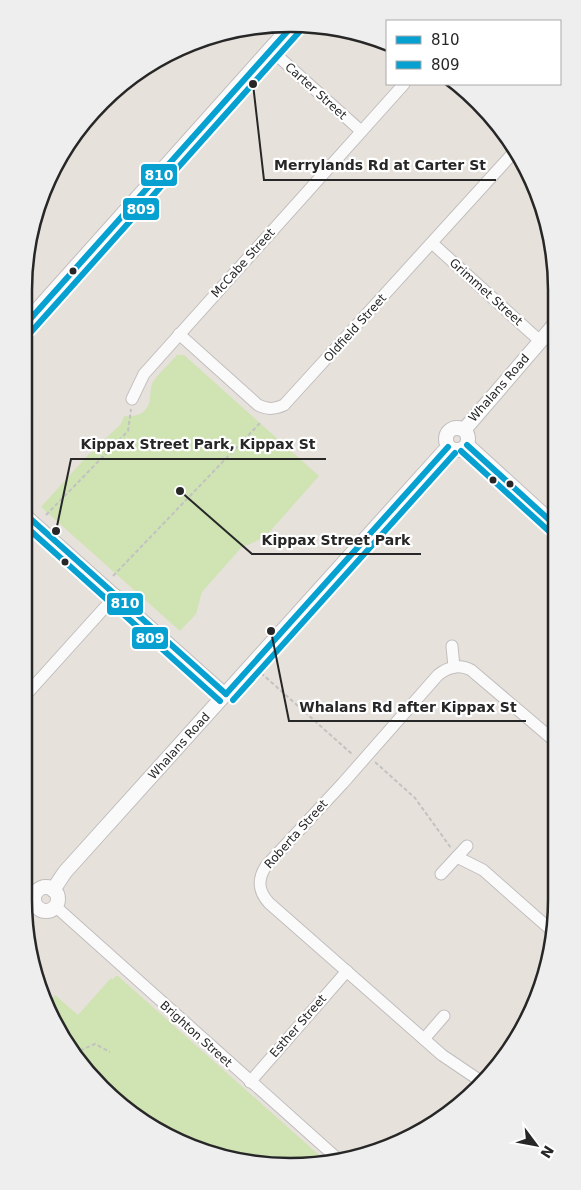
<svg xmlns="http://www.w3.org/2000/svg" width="581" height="1190" font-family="'DejaVu Sans',sans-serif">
  <rect width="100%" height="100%" fill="#e7e1dc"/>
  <g fill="#cfe3b3">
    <path d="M177,355H184L319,476L265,537L241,548L202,592L196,614L180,631L41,507L87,456L121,424L124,416C137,418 149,412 150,398C151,393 150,387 153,382C159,373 169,364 177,355Z"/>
    <path d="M116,976H118L328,1163L238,1161L143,1121L79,1062L48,1003L55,995L78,1015L111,978L112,980Z"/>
  </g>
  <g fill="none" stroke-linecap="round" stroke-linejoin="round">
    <defs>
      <g id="minor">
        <path d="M271,50L361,131"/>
        <path d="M432,243L540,341"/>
        <path d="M179,334L258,405C268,410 275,409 284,405L515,151"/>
        <path d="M132,399L144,374L404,84"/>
        <path d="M24,513L226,694"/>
        <path d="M452,646L454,667"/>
        <path d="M24,697L116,595"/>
        <path d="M457,857L483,870L551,930"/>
        <path d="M441,874L467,846"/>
        <path d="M55,906L339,1160"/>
        <path d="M424,1039L444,1016"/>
        <path d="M250,1082L347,971"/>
        <path d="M482,1082L442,1055L269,903C258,891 257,880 266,866L343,783L438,675C448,667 460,664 471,670L557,743"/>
      </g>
      <g id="tertiary">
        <circle cx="457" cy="439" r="11"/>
        <path d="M464,430L555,324"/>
        <path d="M467,445L556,526"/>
        <circle cx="46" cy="899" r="12"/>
        <path d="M53,890L65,872L448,447"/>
      </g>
      <path id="secondary" d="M24,326L294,24"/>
    </defs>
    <use href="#minor" stroke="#c0bebe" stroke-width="13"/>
    <use href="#tertiary" stroke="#c0bebe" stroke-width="16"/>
    <use href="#secondary" stroke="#c0bebe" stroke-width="18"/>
    <g stroke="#c2c2c1" stroke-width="2" stroke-dasharray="4 2.5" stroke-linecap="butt">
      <path d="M46,515L128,431L131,409"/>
      <path d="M113,576L261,422"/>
      <path d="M261,673L353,755"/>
      <path d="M375,762L415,798L451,848"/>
      <path d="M74,1053L95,1044L110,1052"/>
    </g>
    <use href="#minor" stroke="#fbfafa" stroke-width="11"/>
    <use href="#tertiary" stroke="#fbfafa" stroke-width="14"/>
    <use href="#secondary" stroke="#fbfafa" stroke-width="16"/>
    <defs>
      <g id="bus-1">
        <path d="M24,326L294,24"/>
        <path d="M467,445L556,526"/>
        <path d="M24,513L226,694"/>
        <path d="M226,694L448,447"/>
      </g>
      <g id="bus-2">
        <path d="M31,332L301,30"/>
        <path d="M461,451L550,532"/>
        <path d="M24,525L220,701"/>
        <path d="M233,700L455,453"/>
      </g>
    </defs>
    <use href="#bus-1" stroke="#fff" stroke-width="10"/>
    <use href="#bus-2" stroke="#fff" stroke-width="10"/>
    <use href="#bus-1" stroke="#06a0d1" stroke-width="6"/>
    <use href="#bus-2" stroke="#06a0d1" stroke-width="6"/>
  </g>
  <g fill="#272727" stroke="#fff" stroke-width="2">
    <circle cx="73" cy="271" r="4.5"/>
    <circle cx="493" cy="480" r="4.5"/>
    <circle cx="510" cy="484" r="4.5"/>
    <circle cx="65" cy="562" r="4.5"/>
  </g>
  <g text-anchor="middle" stroke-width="4.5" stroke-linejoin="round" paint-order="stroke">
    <g font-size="12" fill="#272727" stroke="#fff">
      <text transform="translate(316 91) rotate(42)" y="4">Carter Street</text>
      <text transform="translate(243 263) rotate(-48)" y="4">McCabe Street</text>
      <text transform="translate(486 292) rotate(42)" y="4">Grimmet Street</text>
      <text transform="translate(355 328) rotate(-48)" y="4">Oldfield Street</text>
      <text transform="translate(499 388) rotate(-49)" y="4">Whalans Road</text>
      <text transform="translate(179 746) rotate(-48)" y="4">Whalans Road</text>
      <text transform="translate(296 834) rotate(-48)" y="4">Roberta Street</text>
      <text transform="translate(298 1026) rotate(-49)" y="4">Esther Street</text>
      <text transform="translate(196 1034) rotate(42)" y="4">Brighton Street</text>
    </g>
  </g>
  <path d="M0 0H581V1190H0ZM290 32H290A258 258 0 0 1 548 290V900A258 258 0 0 1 290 1158H290A258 258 0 0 1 32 900V290A258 258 0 0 1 290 32Z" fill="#eee" fill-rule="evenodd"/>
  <path fill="none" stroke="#272727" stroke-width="2.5" d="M290 32H290A258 258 0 0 1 548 290V900A258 258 0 0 1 290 1158H290A258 258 0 0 1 32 900V290A258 258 0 0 1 290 32Z"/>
  <path fill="none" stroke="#272727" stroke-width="2" d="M253 84L264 180H496M56 531L71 459H326M180 491L252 554H421M271 631L289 721H526"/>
  <g fill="#272727" stroke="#fff" stroke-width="2">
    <circle cx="253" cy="84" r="5"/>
    <circle cx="56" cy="531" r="5"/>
    <circle cx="180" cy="491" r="5"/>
    <circle cx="271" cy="631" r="5"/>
  </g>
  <g font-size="14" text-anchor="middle" font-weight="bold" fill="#272727" stroke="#fff" stroke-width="4.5" stroke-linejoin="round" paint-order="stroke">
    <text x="380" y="170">Merrylands Rd at Carter St</text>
    <text x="198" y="449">Kippax Street Park, Kippax St</text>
    <text x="336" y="545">Kippax Street Park</text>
    <text x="408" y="712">Whalans Rd after Kippax St</text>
  </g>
  <g stroke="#fff" stroke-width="2">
    <rect x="140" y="163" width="38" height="24" rx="5" fill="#06a0d1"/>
    <rect x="122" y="197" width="38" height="24" rx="5" fill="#06a0d1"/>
    <rect x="106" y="592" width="38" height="24" rx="5" fill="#06a0d1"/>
    <rect x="131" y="626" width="38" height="24" rx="5" fill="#06a0d1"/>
  </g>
  <g font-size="14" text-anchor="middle" font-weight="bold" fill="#fff">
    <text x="159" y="180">810</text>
    <text x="141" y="214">809</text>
    <text x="125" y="608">810</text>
    <text x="150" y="643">809</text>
  </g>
  <rect x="386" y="20" width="175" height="65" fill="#ffffff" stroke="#a9a9a9"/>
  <rect x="396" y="36" width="25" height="8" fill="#06a0d1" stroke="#a9a9a9"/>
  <text x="431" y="45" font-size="15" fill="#272727">810</text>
  <rect x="396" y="61" width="25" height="8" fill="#06a0d1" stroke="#a9a9a9"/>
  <text x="431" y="70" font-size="15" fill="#272727">809</text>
  <g transform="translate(536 1145) rotate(122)" stroke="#ffffff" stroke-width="4" paint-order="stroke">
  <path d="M0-4L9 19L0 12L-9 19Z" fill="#272727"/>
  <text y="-8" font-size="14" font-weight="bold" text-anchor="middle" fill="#272727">N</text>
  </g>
</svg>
